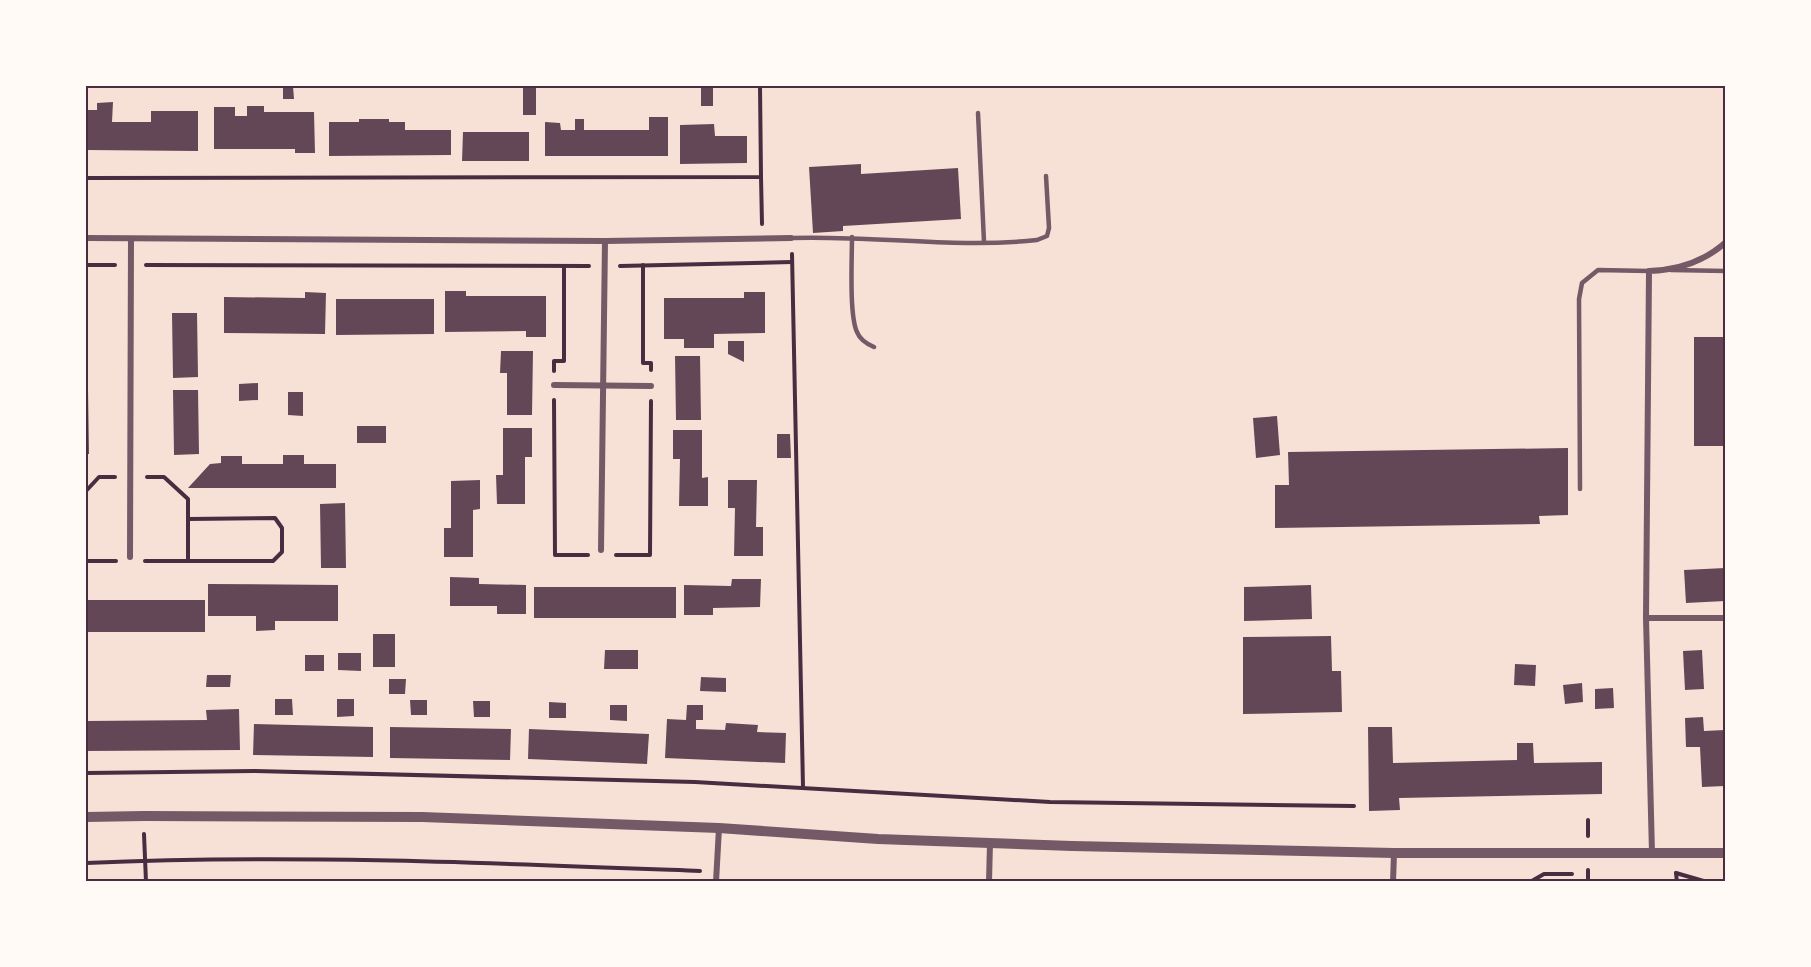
<svg xmlns="http://www.w3.org/2000/svg" width="1811" height="967" font-family="'Exo 2',sans-serif">
  <rect width="100%" height="100%" fill="#f7e1d7"/>
  <g fill="#644757">
    <path d="M283,86H293L294,99H283Z"/>
    <rect x="523" y="86" width="13" height="29"/>
    <rect x="701" y="86" width="12" height="20"/>
    <path d="M113,102L112,122H151V111H198V151L86,150V110H97V103Z"/>
    <path d="M247,106H264V112H314L315,153H295V149H214V107H235V116H247Z"/>
    <path d="M649,117H668V156H545V122L560,123L561,130H575V119H584V130H649Z"/>
    <path d="M359,119H389V122H405V130H451V155L329,156V122H359Z"/>
    <path d="M714,124L715,136H747V163L680,164V125Z"/>
    <path d="M463,132H529V161H462Z"/>
    <path d="M861,164V174L958,168L961,219L843,226V231L813,233L809,167Z"/>
    <path d="M445,291H466V296H546V337H526V331L445,332Z"/>
    <path d="M305,292L326,293L325,334L224,333V297L305,298Z"/>
    <path d="M744,292H765V333L714,334V348H684V339H664V298H744Z"/>
    <path d="M336,299H434V334L336,335Z"/>
    <path d="M172,313H197L198,377L173,378Z"/>
    <rect x="1694" y="337" width="31" height="109"/>
    <path d="M728,341H744V362L728,354Z"/>
    <path d="M501,351H533L532,415H507V373H500Z"/>
    <path d="M675,356H700L701,420H676Z"/>
    <path d="M258,383V400L239,401V384Z"/>
    <path d="M86,390H88L89,454H86Z"/>
    <path d="M173,390H198L199,454L174,455Z"/>
    <path d="M288,392H303V416L288,415Z"/>
    <path d="M1277,416L1280,455L1256,458L1253,418Z"/>
    <rect x="357" y="426" width="29" height="17"/>
    <path d="M503,428H532V457H525V504H497L496,475H503Z"/>
    <path d="M673,430H702V478L708,477V506H679L680,459H673Z"/>
    <path d="M777,434H790L791,458H777Z"/>
    <path d="M1568,448V515L1539,516L1540,524L1275,528V485H1289L1288,452Z"/>
    <path d="M283,455H304V464H336V488H188L210,464L221,463V456H242V464H283Z"/>
    <path d="M480,480V509L473,510V557H444V528H451V481Z"/>
    <path d="M728,480H757L756,527H763V556H734L735,508H728Z"/>
    <path d="M345,503L346,568H321L320,504Z"/>
    <path d="M1725,568V601L1686,603L1684,570Z"/>
    <path d="M450,577L479,578V584L526,585V614H497V606H450Z"/>
    <path d="M732,579H761L760,607L713,608V615H684V585L731,586Z"/>
    <path d="M208,584L338,585V621H275V630L256,631V616H208Z"/>
    <path d="M1311,585L1312,619L1244,621V587Z"/>
    <rect x="534" y="587" width="142" height="31"/>
    <rect x="86" y="600" width="119" height="32"/>
    <rect x="373" y="634" width="22" height="33"/>
    <path d="M1331,636L1332,671H1341L1342,712L1243,714V637Z"/>
    <path d="M605,650H638V669H604Z"/>
    <path d="M1702,650L1704,689L1685,690L1683,651Z"/>
    <path d="M338,653H361V671L338,670Z"/>
    <rect x="305" y="655" width="19" height="16"/>
    <path d="M1515,664L1536,665L1535,686L1514,685Z"/>
    <path d="M207,675H231L230,687H206Z"/>
    <path d="M701,677L726,678V692L700,691Z"/>
    <path d="M389,679H406L405,694H389Z"/>
    <path d="M1582,683L1583,702L1565,704L1563,685Z"/>
    <path d="M1613,688L1614,708L1595,709V689Z"/>
    <path d="M275,699H292L293,715H275Z"/>
    <path d="M337,699H354V716L337,717Z"/>
    <path d="M410,700H427V715H411Z"/>
    <path d="M473,701H490V717H474Z"/>
    <path d="M549,702L566,703V718H549Z"/>
    <path d="M610,705H627V721L610,720Z"/>
    <path d="M687,705H703V720H696V729L725,730L726,723L758,725L757,732L786,733L785,763L665,758L667,719L686,720Z"/>
    <path d="M239,709L240,750L86,751V721L207,720L206,710Z"/>
    <path d="M1703,717L1704,731L1725,730V786L1702,787L1700,747H1686L1685,718Z"/>
    <path d="M254,724L373,727V757L253,755Z"/>
    <path d="M390,727L511,729L510,760L390,758Z"/>
    <path d="M1368,727H1392L1393,763L1517,760V743H1533L1534,763L1602,762V794L1399,798L1400,810L1369,811Z"/>
    <path d="M529,729L649,734L647,764L528,759Z"/>
  </g>
  <g fill="none" stroke-linecap="round" stroke-linejoin="round">
    <g stroke="#4a2c40" stroke-width="4">
      <path d="M761,177L762,224"/>
      <path d="M86,178L761,177L760,86"/>
      <path d="M792,254L803,787"/>
      <path d="M86,265H115"/>
      <path d="M146,265L589,266"/>
      <path d="M643,265V363H651V370"/>
      <path d="M620,266L792,262"/>
      <path d="M554,371V361H564V266"/>
      <path d="M554,400L555,555H588"/>
      <path d="M147,477H164L188,499V561"/>
      <path d="M86,491L99,477H115"/>
      <path d="M616,555H650L651,401"/>
      <path d="M86,561H116"/>
      <path d="M145,561H273L282,552V528L275,518L188,519"/>
      <path d="M86,773L255,771L695,782L1050,802L1354,806"/>
      <path d="M1588,820V836"/>
      <path d="M144,834L146,882"/>
      <path d="M86,863C290,854 496,863 700,871"/>
      <path d="M1588,870V882"/>
      <path d="M1676,873L1707,882"/>
      <path d="M1676,873L1677,882"/>
      <path d="M1530,882L1544,874H1572"/>
    </g>
    <g stroke="#755966" stroke-width="4.5">
      <path d="M978,113L984,242"/>
      <path d="M852,237C852,258 849,315 857,332C860,340 867,344 874,347"/>
      <path d="M791,238C873,235 956,249 1037,240L1047,236L1049,228L1046,176"/>
      <path d="M1671,270L1726,271"/>
      <path d="M1580,489L1579,299L1582,283L1598,270L1649,271"/>
    </g>
    <g stroke="#755966" stroke-width="6">
      <path d="M86,238L605,241L791,238"/>
      <path d="M554,385L651,386"/>
      <path d="M601,550L605,241"/>
      <path d="M130,557L131,239"/>
      <path d="M1646,618H1726"/>
      <path d="M1652,853L1646,618L1649,271C1677,270 1705,261 1726,242"/>
      <path d="M716,882L719,828"/>
      <path d="M989,882L990,843"/>
      <path d="M1393,882L1394,853"/>
    </g>
    <path stroke="#755966" stroke-width="10" d="M86,817L144,816L422,817L719,828L878,839L1072,846L1394,853H1726"/>
  </g>
  <rect width="1811" height="967" fill="none" stroke="#fffaf5" stroke-width="174"/>
  <rect x="87" y="87" width="1637" height="793" fill="none" stroke="#4a2c40" stroke-width="2"/>
</svg>
